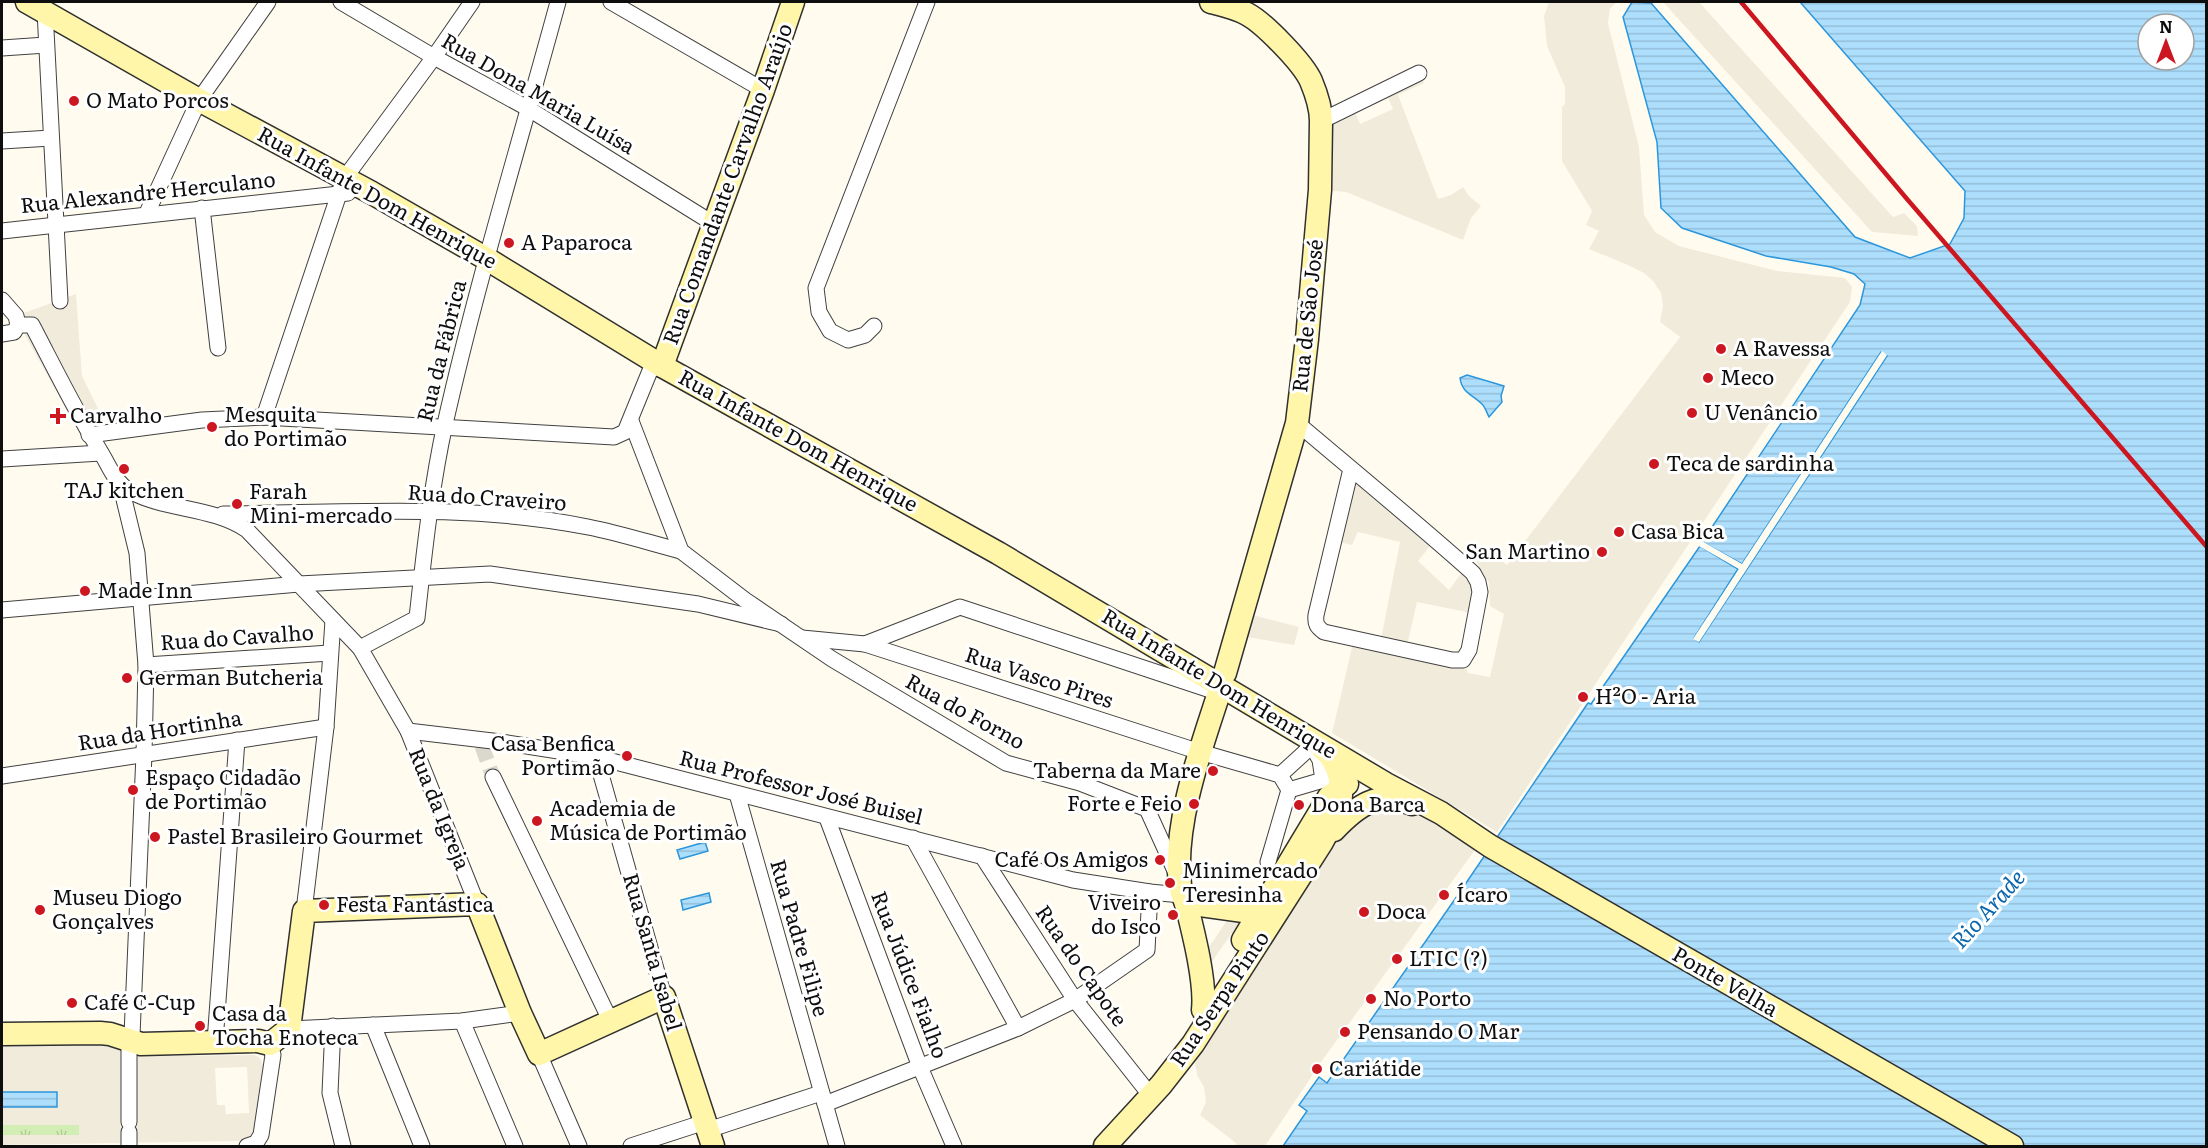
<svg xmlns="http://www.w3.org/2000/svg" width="2208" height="1148" font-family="Literata,serif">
  <defs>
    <pattern id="grass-tufts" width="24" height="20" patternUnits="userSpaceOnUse" patternTransform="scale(1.5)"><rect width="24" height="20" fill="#d2eeb4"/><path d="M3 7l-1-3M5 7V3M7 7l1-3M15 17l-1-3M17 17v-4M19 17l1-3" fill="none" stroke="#b3cb9a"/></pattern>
    <pattern id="water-rules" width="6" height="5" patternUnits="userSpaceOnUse" patternTransform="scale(1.5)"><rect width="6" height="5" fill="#addffd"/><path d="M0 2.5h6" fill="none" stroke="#94bed8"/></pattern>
  </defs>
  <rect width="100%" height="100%" fill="#fffcef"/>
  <path fill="url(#grass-tufts)" d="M79,1124V1135H2V1125Z"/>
  <g fill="#f1ebdc" fill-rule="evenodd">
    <path d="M1549,2H1616L1610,9L1608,23L1639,147L1644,215L1655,232L1679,246L1777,271L1845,278L1852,287L1850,302L1497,832L1332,733L1354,639L1380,644L1400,542L1358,532L1352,545L1334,541L1351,469L1435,540L1418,561L1449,590L1466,567L1473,573L1476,614L1417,602L1406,650L1463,660L1468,673L1490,677L1504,614L1490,606L1489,583L1477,563V554L1483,546L1507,565L1680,337L1660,322L1663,306L1661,293L1653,281L1644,273L1628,265L1589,249L1599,231L1586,225L1592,211L1562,161V107L1565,104V87L1547,46L1544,16Z"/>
    <path d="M1663,2H1699L1893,217L1904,213L1917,226L1918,236L1872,232Z"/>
    <path d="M1419,73L1424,83L1398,95L1438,199L1451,195L1463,187L1469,196L1481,206L1471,218L1463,240L1346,192L1320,190L1321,121L1353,107L1360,124L1393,109L1385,91Z"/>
    <path d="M76,294L82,376L106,425L78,430L25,335L24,313Z"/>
    <path d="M1252,615L1299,627L1294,645L1241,636Z"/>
    <path d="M1382,806L1422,813L1480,843L1324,1058L1265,1146H1235L1237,1144L1200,1115L1206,1102L1204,1087L1197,1075L1195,1063L1198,1053L1346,825Z"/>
    <path d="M1230,916L1243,917L1211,963L1207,950Z"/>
    <path d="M101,1040L161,1050L172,1056L255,1055L260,1058L264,1068L255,1132L247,1140L241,1141L2,1145V1135H79V1125H2V1107H57V1092H2V1041ZM247,1067L249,1113L226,1114L225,1105H217L215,1068Z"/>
  </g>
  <g fill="url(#water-rules)" stroke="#2c96dc" stroke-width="1.5" fill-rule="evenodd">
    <path d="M1632,2L1651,3L1855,237L1910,258L1950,244L1964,218L1965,191L1800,2H2206V1146H1283L1307,1111L1299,1105L1319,1077L1327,1083L1462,889L1588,703L1591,704L1700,546L1738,569L1694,638L1699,642L1887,356L1881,352L1742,564L1702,542L1860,305L1865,284L1854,274L1831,267L1766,256L1682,228L1661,208L1657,142L1623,17ZM2148,24H2184V60H2148Z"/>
    <path d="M1467,375L1504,386L1501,396L1502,402L1489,417C1487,413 1485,407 1482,404C1472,394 1462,393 1460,378Z"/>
    <path d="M705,842L708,851L680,859L677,850Z"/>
    <path d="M709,893L711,902L683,910L681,900Z"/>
    <rect x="2" y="1092" width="55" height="15"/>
  </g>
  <path fill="#fffcef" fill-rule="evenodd" d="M1882,351L1887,355L1699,642L1693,639L1739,569L1697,545L1700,540L1742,564ZM1883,356L1698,638L1741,570L1740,567L1724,557L1741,566H1744Z"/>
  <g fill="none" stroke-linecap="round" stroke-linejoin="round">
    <path stroke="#dbd8cd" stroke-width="15" stroke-dasharray="15 8" stroke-linecap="butt" d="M482,746L493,777"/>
    <defs>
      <g id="street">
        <path d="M341,2L434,57L529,109L714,224"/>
        <path d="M611,2L763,90"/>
        <path d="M45,11L60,301"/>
        <path d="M2,48L46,45"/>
        <path d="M1321,121L1419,73"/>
        <path d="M2,141L51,138"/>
        <path d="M202,208L218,348"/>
        <path d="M147,213L199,100L268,2"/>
        <path d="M2,231L348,193"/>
        <path d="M2,300L16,316L18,325"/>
        <path d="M18,325H32C54,367 75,410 100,451C109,465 114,482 130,491C166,511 211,506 247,530L360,648L408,731L477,904"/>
        <path d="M874,326L865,335L848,340L830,331L819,312L816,288L927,2"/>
        <path d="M2,334L14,332L18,325"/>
        <path d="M264,417L344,179L434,57L472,2"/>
        <path d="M631,421L681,551L745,600L832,659L1006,763L1080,783L1147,809L1176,873"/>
        <path d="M1297,423C1356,473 1416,522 1473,573L1478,582L1480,592L1469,650L1463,660H1452L1324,632C1317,627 1315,624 1316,615L1351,469"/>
        <path d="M89,435L202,420L264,417L614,437L625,432L654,361"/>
        <path d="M2,459L101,453"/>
        <path d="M120,483L137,553L146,665L144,754L132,1035"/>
        <path d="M223,514C344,513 469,503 588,527C619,533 650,543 681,551"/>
        <path d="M2,610L299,584L490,574L698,604L781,624"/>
        <path d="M802,638L865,644L960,607L1219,693"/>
        <path d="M865,644L1200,752L1280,775L1289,790L1268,862"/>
        <path d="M360,648L417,618C424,554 431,488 445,424C477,282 520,142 558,2"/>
        <path d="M146,665L330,653"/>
        <path d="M408,731L501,742L596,757L1073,880L1150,892L1181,895"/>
        <path d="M596,757L664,997"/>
        <path d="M1280,775L1315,743"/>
        <path d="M2,776L326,727"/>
        <path d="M493,777L611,1022"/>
        <path d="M1289,790L1323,780L1320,760L1312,746"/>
        <path d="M737,794L837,1146"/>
        <path d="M827,818L920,1067L954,1146"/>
        <path d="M913,838L1018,1028"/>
        <path d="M982,856L1075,1000L1151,1096"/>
        <path d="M304,911L326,727L333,620"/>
        <path d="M462,1021L515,1146"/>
        <path d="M373,1025L422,1146"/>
        <path d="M333,1026L330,1093L343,1146"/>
        <path d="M289,1029L462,1021L520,1013"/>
        <path d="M215,1042L237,740"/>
        <path d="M129,1048V1122"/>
        <path d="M539,1054L579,1146"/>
        <path d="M825,1104L1018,1028L1075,1000L1147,950L1150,892"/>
        <path d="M708,1130L821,1093"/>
        <path d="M129,1132V1146"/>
        <path d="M247,1146L256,1143L261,1135L273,1055L270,1044"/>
        <path d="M631,1146L705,1122"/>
      </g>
      <g id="secondary">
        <path d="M27,2L199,100L372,193L487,259L662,366L998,553L1386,784L1441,813L1490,846L2012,1146"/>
        <path d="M1211,2C1223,5 1236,8 1247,14C1264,23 1303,63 1311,81C1316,93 1321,108 1321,121L1320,190L1307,339L1297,423L1225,673"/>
        <path d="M662,366L763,90L793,2"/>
        <path d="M1334,830C1357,806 1377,790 1412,804"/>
        <path d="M1186,903L1258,913L1263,925"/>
        <path d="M1243,940L1329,797L1347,784"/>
        <path d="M1203,1010C1206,983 1194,935 1187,907C1185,899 1181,893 1180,885C1173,825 1200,751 1219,693"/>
        <path d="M2,1034L100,1033L110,1034L141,1044L258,1041L270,1044L289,1029L304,911L477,904L520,1013L539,1054L664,997L713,1146"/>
        <path d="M1105,1146L1161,1085L1193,1044L1322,842C1336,816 1348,799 1337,769C1334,761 1330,754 1323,749"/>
      </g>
    </defs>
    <use href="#street" stroke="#414141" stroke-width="17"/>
    <use href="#secondary" stroke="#303030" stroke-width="25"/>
    <use href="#street" stroke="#fff" stroke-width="15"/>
    <use href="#secondary" stroke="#fff6aa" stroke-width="22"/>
    <path stroke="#cd1720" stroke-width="4.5" d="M1741,2L1907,199L2206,546"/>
  </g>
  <g fill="#cd1720" stroke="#fff" stroke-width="2">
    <circle cx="74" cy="101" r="6"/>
    <circle cx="509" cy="243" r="6"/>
    <circle cx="1721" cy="349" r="6"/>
    <circle cx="1708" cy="378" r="6"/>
    <circle cx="1692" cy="413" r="6"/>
    <path d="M55 407h6v6h6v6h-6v6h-6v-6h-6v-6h6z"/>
    <circle cx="212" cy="427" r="6"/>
    <circle cx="1654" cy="464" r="6"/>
    <circle cx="124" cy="469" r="6"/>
    <circle cx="237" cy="504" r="6"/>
    <circle cx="1619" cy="532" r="6"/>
    <circle cx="1602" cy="552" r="6"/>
    <circle cx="85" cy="591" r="6"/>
    <circle cx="127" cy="678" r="6"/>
    <circle cx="1583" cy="697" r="6"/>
    <circle cx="627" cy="756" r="6"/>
    <circle cx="1213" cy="771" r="6"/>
    <circle cx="133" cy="790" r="6"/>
    <circle cx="1194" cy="804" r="6"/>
    <circle cx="1299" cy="805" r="6"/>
    <circle cx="537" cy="821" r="6"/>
    <circle cx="155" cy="837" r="6"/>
    <circle cx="1160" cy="860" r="6"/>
    <circle cx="1170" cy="883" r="6"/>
    <circle cx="1444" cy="895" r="6"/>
    <circle cx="324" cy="905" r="6"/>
    <circle cx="40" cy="910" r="6"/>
    <circle cx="1364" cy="912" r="6"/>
    <circle cx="1173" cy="915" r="6"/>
    <circle cx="1397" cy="959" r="6"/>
    <circle cx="1371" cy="999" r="6"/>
    <circle cx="72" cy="1003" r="6"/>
    <circle cx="200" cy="1026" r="6"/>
    <circle cx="1345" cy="1032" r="6"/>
    <circle cx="1317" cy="1069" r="6"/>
  </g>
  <g text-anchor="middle" stroke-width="6" stroke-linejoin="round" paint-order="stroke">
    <g font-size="21" fill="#0e0e0e" stroke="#fff">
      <text transform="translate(538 94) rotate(30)" y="7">Rua Dona Maria Luísa</text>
      <text transform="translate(728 184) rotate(-70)" y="7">Rua Comandante Carvalho Araújo</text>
      <text transform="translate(148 193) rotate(-6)" y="7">Rua Alexandre Herculano</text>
      <text transform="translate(377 198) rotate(29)" y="7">Rua Infante Dom Henrique</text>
      <text transform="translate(1308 316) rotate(-84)" y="7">Rua de São José</text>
      <text transform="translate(442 351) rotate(-76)" y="7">Rua da Fábrica</text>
      <text transform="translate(798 441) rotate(29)" y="7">Rua Infante Dom Henrique</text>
      <text transform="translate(487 498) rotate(4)" y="7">Rua do Craveiro</text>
      <text transform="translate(237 638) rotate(-4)" y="7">Rua do Cavalho</text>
      <text transform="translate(1039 678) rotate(18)" y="7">Rua Vasco Pires</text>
      <text transform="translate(1219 684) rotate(31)" y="7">Rua Infante Dom Henrique</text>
      <text transform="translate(965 712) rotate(29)" y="7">Rua do Forno</text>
      <text transform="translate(160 731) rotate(-9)" y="7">Rua da Hortinha</text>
      <text transform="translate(801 788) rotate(14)" y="7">Rua Professor José Buisel</text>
      <text transform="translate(439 809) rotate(68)" y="7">Rua da Igreja</text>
      <text transform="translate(799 938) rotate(74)" y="7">Rua Padre Filipe</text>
      <text transform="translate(652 952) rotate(74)" y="7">Rua Santa Isabel</text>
      <text transform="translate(1081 966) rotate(55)" y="7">Rua do Capote</text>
      <text transform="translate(909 975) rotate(69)" y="7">Rua Júdice Fialho</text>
      <text transform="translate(1725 982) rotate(30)" y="7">Ponte Velha</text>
      <text transform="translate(1220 999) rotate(-56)" y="7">Rua Serpa Pinto</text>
    </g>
    <g font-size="21" fill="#0e0e0e" stroke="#fff" text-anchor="start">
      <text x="86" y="108">O Mato Porcos</text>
      <text x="521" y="250">A Paparoca</text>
      <text x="1733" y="356">A Ravessa</text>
      <text x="1720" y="385">Meco</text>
      <text x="1704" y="420">U Venâncio</text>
      <text x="224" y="422">Mesquita<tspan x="224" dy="24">do Portimão</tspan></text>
      <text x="70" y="423">Carvalho</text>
      <text x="1666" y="471">Teca de sardinha</text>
      <text x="124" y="498" text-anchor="middle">TAJ kitchen</text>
      <text x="249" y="499">Farah<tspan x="249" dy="24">Mini-mercado</tspan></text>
      <text x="1631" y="539">Casa Bica</text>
      <text x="1590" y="559" text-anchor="end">San Martino</text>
      <text x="97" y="598">Made Inn</text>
      <text x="139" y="685">German Butcheria</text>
      <text x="1595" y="704">H²O - Aria</text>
      <text x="615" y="751" text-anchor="end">Casa Benfica<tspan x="615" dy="24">Portimão</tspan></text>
      <text x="1201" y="778" text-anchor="end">Taberna da Mare</text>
      <text x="145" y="785">Espaço Cidadão<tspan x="145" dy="24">de Portimão</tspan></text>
      <text x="1182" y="811" text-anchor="end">Forte e Feio</text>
      <text x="1311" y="812">Dona Barca</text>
      <text x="549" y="816">Academia de<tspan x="549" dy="24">Música de Portimão</tspan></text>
      <text x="167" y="844">Pastel Brasileiro Gourmet</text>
      <text x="1148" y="867" text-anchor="end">Café Os Amigos</text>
      <text x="1182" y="878">Minimercado<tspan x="1182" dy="24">Teresinha</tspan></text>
      <text x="1456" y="902">Ícaro</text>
      <text x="52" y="905">Museu Diogo<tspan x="52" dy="24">Gonçalves</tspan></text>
      <text x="1161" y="910" text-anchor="end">Viveiro<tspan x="1161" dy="24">do Isco</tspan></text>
      <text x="336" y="912">Festa Fantástica</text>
      <text x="1376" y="919">Doca</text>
      <text x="1409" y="966">LTIC (?)</text>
      <text x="1383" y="1006">No Porto</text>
      <text x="84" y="1010">Café C-Cup</text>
      <text x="212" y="1021">Casa da<tspan x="212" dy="24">Tocha Enoteca</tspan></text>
      <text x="1357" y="1039">Pensando O Mar</text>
      <text x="1329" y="1076">Cariátide</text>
    </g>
    <g font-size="22" font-style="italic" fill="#0966ae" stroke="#fff">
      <text transform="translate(1988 909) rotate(-48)" y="8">Rio Arade</text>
    </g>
  </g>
  <rect width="2208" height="1148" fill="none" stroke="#0e0e0e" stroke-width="6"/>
  <g transform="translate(2166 42)"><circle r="28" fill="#ffffff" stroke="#9f9f9f" stroke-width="1.5"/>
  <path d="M0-4.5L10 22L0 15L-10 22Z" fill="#cd1720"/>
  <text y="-9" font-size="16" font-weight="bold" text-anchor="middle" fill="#0e0e0e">N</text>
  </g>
</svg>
